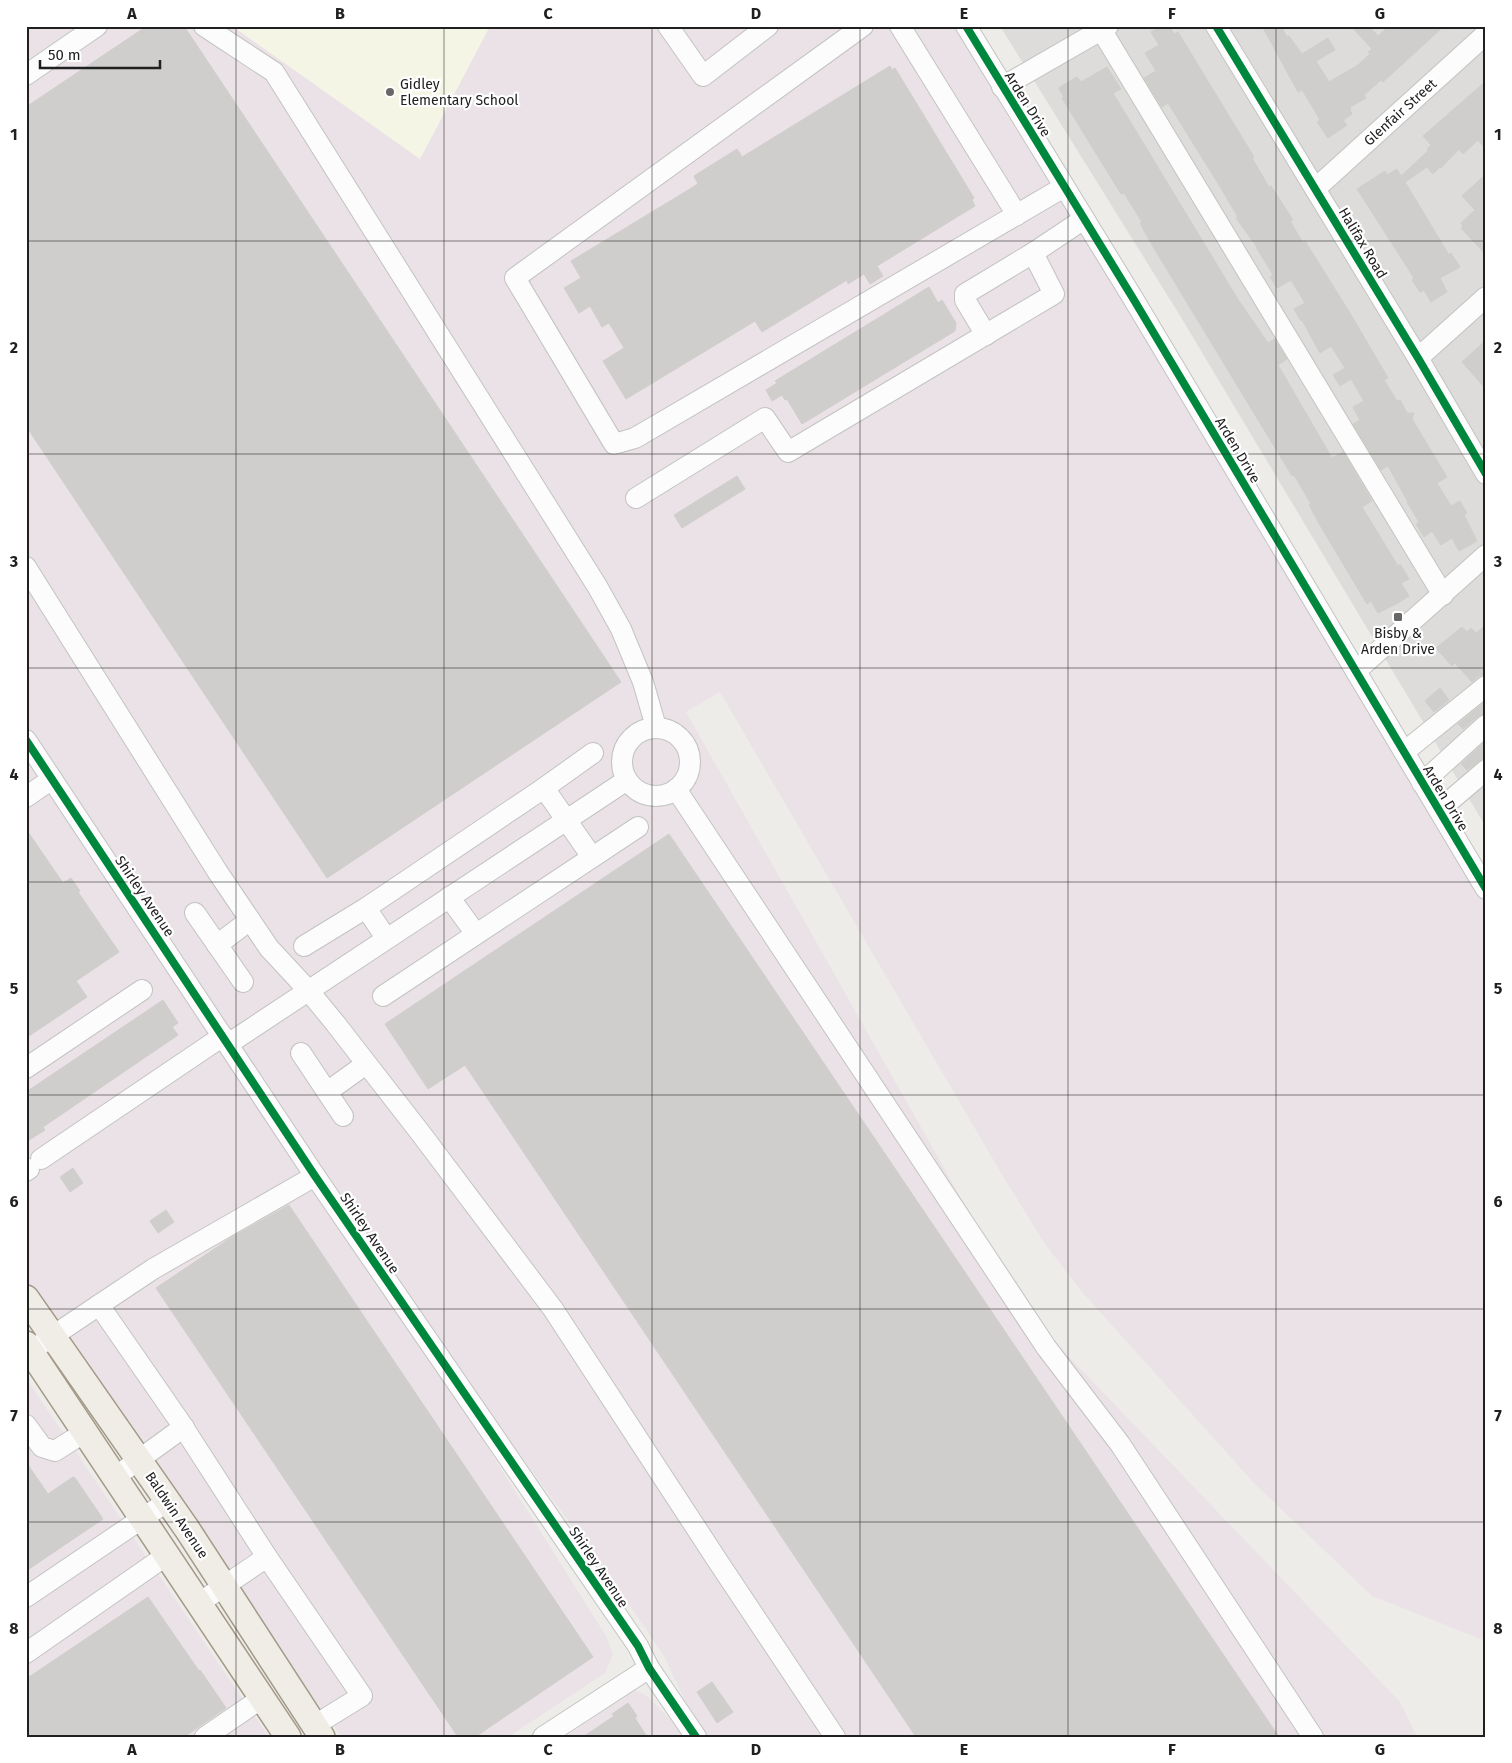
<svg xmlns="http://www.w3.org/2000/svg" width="1512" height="1763" font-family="'Fira Sans',sans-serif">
  <rect width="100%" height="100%" fill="#edece9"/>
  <path fill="#dddcda" d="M1000,26H1486V827L1179,314Z"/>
  <g fill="#eae2e7">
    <path d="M26,26H232L420,158L490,26H966L1486,889V1641L1372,1596L1254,1483L1082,1292L1045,1244L1001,1173L720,692L686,712L1025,1311L1400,1702L1417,1737H702L664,1656L622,1594L322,1184L606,1636L613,1654L605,1673L508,1737H342L26,1308Z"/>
    <path d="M26,1378L233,1685L269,1737H26Z"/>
    <path d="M635,1690L647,1696L687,1737H565Z"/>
  </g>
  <path fill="#f5f5e6" d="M232,26H490L420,159Z"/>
  <g fill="#d0cecc" stroke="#d0cecb">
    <path d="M147,26H184L621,682L327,878L26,426V107Z"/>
    <path d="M1161,26H1169L1174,34L1178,32L1254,157L1252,158L1269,187L1271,186L1293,220L1290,221L1303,243L1305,241L1350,313L1388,378L1384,380L1397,401L1400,400L1407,413H1414L1412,419L1447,477L1437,483L1451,506L1460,501L1467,513L1464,515L1477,541L1459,551L1452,538L1441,545L1432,531L1424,537L1416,524L1419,522L1407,502H1408L1388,466L1381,470L1353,424L1360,420L1353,407L1364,401L1351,379L1340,386L1333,375L1345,368L1331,346L1320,353L1302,320L1301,321L1294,309L1305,303L1291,280L1277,288L1270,277L1273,275L1256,247H1257L1236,218L1238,217L1219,185L1168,103L1162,107L1144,78L1156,71L1145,53L1159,45L1151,32Z"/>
    <path d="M1262,26H1281L1287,37L1289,36L1302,54L1328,38L1335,50L1316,61L1329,82L1358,65L1370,54L1368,52L1372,49L1351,26H1369L1378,36L1389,26H1444L1383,82L1381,80L1364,95L1366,98L1350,107L1351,109L1350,110L1352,114L1343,120L1347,125L1328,138L1317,122L1320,120L1315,111L1302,90L1298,92Z"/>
    <path d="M890,66L892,70L895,68L974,198L972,200L975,206L877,266L883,276L870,284L864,274L848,284L847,280L762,332L755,321L626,399L603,361L624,348L609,323L602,327L590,306L579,313L564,288L581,278L571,261L698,184L694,176L737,149L742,157Z"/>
    <path d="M1107,67L1121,89L1113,93L1239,301L1268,343L1274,339L1287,359L1278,365L1332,458L1343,452L1372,501L1362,507L1398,566L1400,564L1409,579L1401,583L1409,596L1396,604L1378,613L1371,601L1367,604L1321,527L1309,505L1311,504L1294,475L1292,476L1152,245L1140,223L1142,222L1124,193L1121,194L1062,98L1064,97L1059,89L1060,87L1077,77L1081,82Z"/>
    <path d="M1486,81V149L1478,140L1463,154L1459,149L1441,168L1440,167L1433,174L1427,167L1405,182L1449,255L1451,253L1460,267L1440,278L1447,292L1431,302L1424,290L1420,292L1412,280L1414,278L1357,189L1385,171L1387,175L1397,169L1401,176L1428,151L1427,149L1431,145L1423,136Z"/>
    <path d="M1486,174V255L1461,228L1463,226L1461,223L1475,210L1462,196Z"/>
    <path d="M929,287L938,303L942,300L956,323L955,331L802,424L787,399L785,400L782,395L772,401L766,390L777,383L775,381Z"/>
    <path d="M1486,340V389L1462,362Z"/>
    <path d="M737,476L745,489L682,528L674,515Z"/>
    <path d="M1486,625V674L1479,676L1472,682L1455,663L1452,666L1436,648L1462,627L1467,632L1471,628L1476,633Z"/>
    <path d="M1440,688L1449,700L1434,712L1425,701Z"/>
    <path d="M1486,701V713L1478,716L1463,729L1458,724Z"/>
    <path d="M1486,741V758L1479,761L1467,770L1461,764Z"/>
    <path d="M26,829L63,883L71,878L80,891L78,892L119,952L76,981L87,997L26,1038Z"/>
    <path d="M669,834L1279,1737H916L465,1065L428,1089L385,1024Z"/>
    <path d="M163,1000L178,1023L172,1027L178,1035L43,1127L45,1130L26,1142V1092Z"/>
    <path d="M73,1168L83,1183L70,1192L60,1177Z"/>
    <path d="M289,1205L593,1657L475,1737H458L156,1288L232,1237Z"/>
    <path d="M166,1210L174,1222L158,1233L150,1221Z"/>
    <path d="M26,1462L48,1494L73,1477L75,1478L103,1519L26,1571Z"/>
    <path d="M148,1597L199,1671L200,1670L226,1708L184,1737H26V1679Z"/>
    <path d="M712,1682L733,1712L717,1723L697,1692Z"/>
    <path d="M628,1703L637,1716L635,1718L647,1737H583L614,1716L612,1714Z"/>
  </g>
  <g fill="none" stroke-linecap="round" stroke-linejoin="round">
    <defs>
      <g id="minor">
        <path d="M204,26L274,72L597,586L621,629L643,682L656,727"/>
        <path d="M668,26L703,76L768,26"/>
        <path d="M863,26L515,278L614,444L635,438L1064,187"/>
        <path d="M900,26L1017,215"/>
        <path d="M966,26L1134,300L1486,889"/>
        <path d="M1099,26L1443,595"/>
        <path d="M1216,26L1418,358L1486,474"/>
        <path d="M26,75L97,26"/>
        <path d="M1002,87L1108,26"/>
        <path d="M1315,189L1486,34"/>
        <path d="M986,335L965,300V294L1033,253"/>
        <path d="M1418,358L1486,297"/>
        <path d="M636,498L765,418L788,452L1054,294L1033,253L1084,219"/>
        <path d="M26,567L217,871L269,948L308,990L335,1023L422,1135L553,1309L717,1560L835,1737"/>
        <path d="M1356,671L1486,555"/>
        <circle cx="656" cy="762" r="34"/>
        <path d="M26,740L315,1176L638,1646L649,1668L696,1737"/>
        <path d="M1404,752L1486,686"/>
        <path d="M1422,783L1486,725"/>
        <path d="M544,788L593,753"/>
        <path d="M676,789L1046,1347L1120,1444L1313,1737"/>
        <path d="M26,797L52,779"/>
        <path d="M1439,810L1486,770"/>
        <path d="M449,897L476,934"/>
        <path d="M195,913L243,982"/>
        <path d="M386,938L366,908L544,788L592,857"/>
        <path d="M217,945L250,920"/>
        <path d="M304,946L366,908"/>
        <path d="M383,996L638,827"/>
        <path d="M228,1044L627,780"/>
        <path d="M301,1053L343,1116"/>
        <path d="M26,1068L142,990"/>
        <path d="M327,1092L366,1064"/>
        <path d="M41,1159L223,1036"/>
        <path d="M26,1171L29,1169"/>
        <path d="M99,1305L153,1269L315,1176"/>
        <path d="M26,1354L99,1305L178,1419L267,1557"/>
        <path d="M26,1425L42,1447L55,1451L85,1432"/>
        <path d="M115,1477L184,1427"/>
        <path d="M26,1597L168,1501"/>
        <path d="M199,1603L267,1557L362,1696L315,1725"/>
        <path d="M26,1653L167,1555"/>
        <path d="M205,1737L262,1698"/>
        <path d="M543,1737L649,1668"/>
      </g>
      <g id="major">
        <path d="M26,1298L187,1529L322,1737"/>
        <path d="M26,1344L288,1737"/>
      </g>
    </defs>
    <use href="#minor" stroke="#c3c3c1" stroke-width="22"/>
    <use href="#major" stroke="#a29987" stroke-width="28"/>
    <use href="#minor" stroke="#fcfcfc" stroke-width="20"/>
    <use href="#major" stroke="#f0ece6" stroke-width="25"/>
    <defs>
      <g id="cycleway">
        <path d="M966,26L1134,300L1486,889"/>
        <path d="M1216,26L1418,358L1486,474"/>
        <path d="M26,740L315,1176L638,1646L649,1668L696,1737"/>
      </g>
    </defs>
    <use href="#cycleway" stroke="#fff" stroke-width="11"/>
    <use href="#cycleway" stroke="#00873e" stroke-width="8"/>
  </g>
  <path fill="none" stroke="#202020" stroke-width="1" stroke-opacity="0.55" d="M236,26V1737M444,26V1737M652,26V1737M860,26V1737M1068,26V1737M1276,26V1737M26,241H1486M26,454H1486M26,668H1486M26,882H1486M26,1095H1486M26,1309H1486M26,1522H1486"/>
  <g fill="#686766" stroke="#fff" stroke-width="2">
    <circle cx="390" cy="92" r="5"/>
    <rect x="1393" y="612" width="10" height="10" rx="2.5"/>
  </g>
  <g text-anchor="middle" stroke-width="4.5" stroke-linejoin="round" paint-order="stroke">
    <g font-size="14" fill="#202020" stroke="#fff" text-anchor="start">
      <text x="400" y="89">Gidley<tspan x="400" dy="16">Elementary School</tspan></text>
      <text x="1398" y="638" text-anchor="middle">Bisby &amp;<tspan x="1398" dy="16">Arden Drive</tspan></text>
    </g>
    <g font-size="14" fill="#202020" stroke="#fff">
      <text transform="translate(1028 104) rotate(58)" y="5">Arden Drive</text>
      <text transform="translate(1400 112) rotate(-42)" y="5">Glenfair Street</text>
      <text transform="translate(1363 243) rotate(59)" y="5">Halifax Road</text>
      <text transform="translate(1238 450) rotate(59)" y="5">Arden Drive</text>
      <text transform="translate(1446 798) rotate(59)" y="5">Arden Drive</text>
      <text transform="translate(145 896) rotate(56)" y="5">Shirley Avenue</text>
      <text transform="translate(370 1233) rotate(56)" y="5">Shirley Avenue</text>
      <text transform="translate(177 1515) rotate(56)" y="5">Baldwin Avenue</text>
      <text transform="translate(599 1567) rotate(56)" y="5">Shirley Avenue</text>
    </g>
  </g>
  <rect width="1512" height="1763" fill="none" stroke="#ffffff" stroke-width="55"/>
  <path d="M40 60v8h120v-8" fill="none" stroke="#202020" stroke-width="2.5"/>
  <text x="48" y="60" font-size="15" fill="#202020" stroke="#ffffff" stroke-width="4" paint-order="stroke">50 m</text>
  <rect x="28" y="28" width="1456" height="1708" fill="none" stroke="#202020" stroke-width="2"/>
  <g font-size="16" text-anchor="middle" font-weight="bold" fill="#202020">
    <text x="132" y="19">A</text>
    <text x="340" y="19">B</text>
    <text x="548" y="19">C</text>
    <text x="756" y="19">D</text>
    <text x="964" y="19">E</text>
    <text x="1172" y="19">F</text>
    <text x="1380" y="19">G</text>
    <text x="14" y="140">1</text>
    <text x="1498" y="140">1</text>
    <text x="14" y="353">2</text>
    <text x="1498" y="353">2</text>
    <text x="14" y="567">3</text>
    <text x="1498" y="567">3</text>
    <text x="14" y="780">4</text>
    <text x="1498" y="780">4</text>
    <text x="14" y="994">5</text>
    <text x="1498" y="994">5</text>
    <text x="14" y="1207">6</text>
    <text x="1498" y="1207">6</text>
    <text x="14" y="1421">7</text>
    <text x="1498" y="1421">7</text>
    <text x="14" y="1634">8</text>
    <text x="1498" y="1634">8</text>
    <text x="132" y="1755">A</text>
    <text x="340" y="1755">B</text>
    <text x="548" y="1755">C</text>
    <text x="756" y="1755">D</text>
    <text x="964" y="1755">E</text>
    <text x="1172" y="1755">F</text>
    <text x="1380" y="1755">G</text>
  </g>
</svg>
